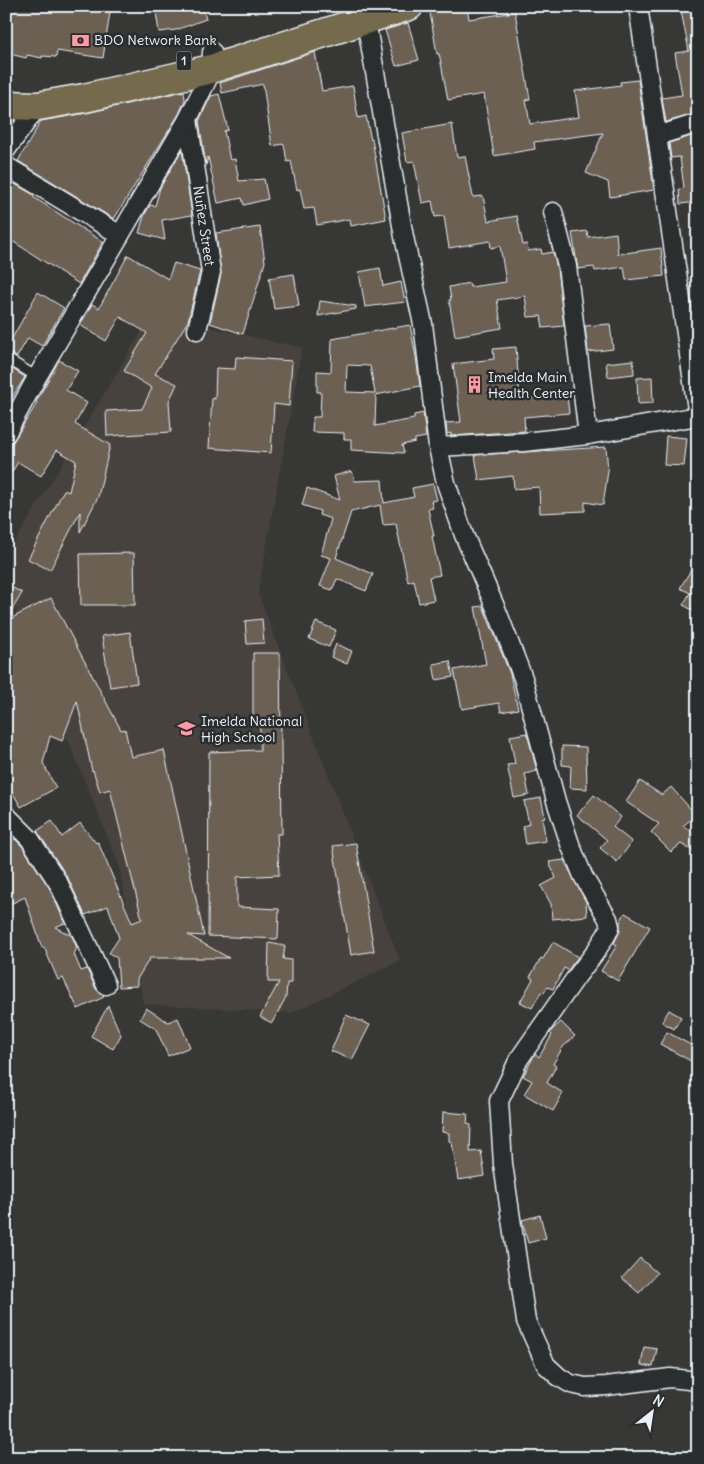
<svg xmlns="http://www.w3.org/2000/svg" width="704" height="1464" font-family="Delius,sans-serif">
  <rect width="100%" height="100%" fill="#373735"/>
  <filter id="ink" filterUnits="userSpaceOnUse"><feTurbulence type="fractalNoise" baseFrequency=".02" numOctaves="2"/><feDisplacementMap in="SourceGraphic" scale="10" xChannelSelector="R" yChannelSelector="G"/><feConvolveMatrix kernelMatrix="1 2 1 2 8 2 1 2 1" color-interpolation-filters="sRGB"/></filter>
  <g filter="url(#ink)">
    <path fill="#47433e" d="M152,314L302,348L258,593L400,961L291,1013L143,1004L119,865L6,588V557Z"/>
    <g fill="#6c6053" stroke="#e8f1f8" fill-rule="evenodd">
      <path d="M6,6H111L103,58L57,51L56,57L42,56V58L27,55L26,58L6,53Z"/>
      <path d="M155,6H202L206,19L176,30L159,32Z"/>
      <path d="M436,6H467L469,19L515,12L530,99L526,100L530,124L579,117L575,91L621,85L620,82L638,80L654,190L610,197L608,182L586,173L603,133L534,142L535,149L494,156L484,94L448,100L440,58L439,54H437L429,7Z"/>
      <path d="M680,6H698V78H693L698,113L666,122L662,98L682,95L675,53L689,51Z"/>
      <path d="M408,23L419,60L396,66L385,30Z"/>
      <path d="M315,52L322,91L353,86L358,118L366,116L371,140L372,139L386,219L351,226L350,219L317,225L314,208L304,209L300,189L297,190L291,161L287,162L284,144L272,146L263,84L222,93L220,83Z"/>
      <path d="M184,91L185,100L179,114L114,219L18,161L41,121L87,113Z"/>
      <path d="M219,94L228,130L224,131L230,160L235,159L239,181L264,179L268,199L244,205L242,198L218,203L208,157L206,165L199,121L211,96Z"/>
      <path d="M452,124L457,157L465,156L473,197L483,196L488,221L517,216L523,245L527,244L528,251L541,249L542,254L553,252L557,268L564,326L543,328L541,316L528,317L525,296L497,300L502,328L455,336L449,300H451L449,287L469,283L470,287L506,282L500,246L491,248L490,241L449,248L444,216L435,217L432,201L422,203L414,161L407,162L402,133Z"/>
      <path d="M698,134V202L680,204L679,189L684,188L680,157L671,158L669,143Z"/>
      <path d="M182,150L192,215L162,220L165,240L139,233L144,216L150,205L155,206L160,188Z"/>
      <path d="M6,179L34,195L33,197L103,242L79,284L6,237Z"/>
      <path d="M260,227L265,262L243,334L210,323L221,274L216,233Z"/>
      <path d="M587,231L588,237L616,233L618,254L661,248L664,276L626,280L624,267L595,271L594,267L578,269L572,233Z"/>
      <path d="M128,255L168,279L174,263L200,271L188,321L155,374L177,384L169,401L171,432L107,436L106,411L142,409L152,388L124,371L147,333L120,317L106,341L80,325L92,304L99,308Z"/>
      <path d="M380,268L383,286L401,282L405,302L365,307L359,272Z"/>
      <path d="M294,274L299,306L274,309L269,278Z"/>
      <path d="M38,292L64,308L42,346L28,338L17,357L6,352V349Z"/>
      <path d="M320,301L356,306V309L318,316Z"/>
      <path d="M610,324L613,349L588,352L585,326Z"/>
      <path d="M410,325L416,357L420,386L376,395L375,426L414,419V415L423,413L426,437L415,439V442L402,445L404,453L351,450V439H344V433L312,432L313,417H320L321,392H317V371L331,372L332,339ZM347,365L370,366L375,393L346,392Z"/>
      <path d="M516,347L520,399L567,395L569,413L524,417L525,431L451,436V433L447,434L446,423L461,422L453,364L494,359L493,349Z"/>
      <path d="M236,357L292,361L289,406L274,404L271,453L209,448L212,398L215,399L216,368L235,369Z"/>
      <path d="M59,360L78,371L66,390L87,403L75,424L110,445L98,497L80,532V512L50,570L28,559L64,490L69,492L76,461L57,450L41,476L18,462L6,482V453L37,403L36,402Z"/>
      <path d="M633,360L634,374L608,377L606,363Z"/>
      <path d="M6,365L25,377L6,407Z"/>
      <path d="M652,377L653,403L638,404L637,378Z"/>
      <path d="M666,436L687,438L684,466L664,465Z"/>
      <path d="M606,447L608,471L603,505L585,502V511L540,513L539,487L514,489L513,476L479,480L475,455Z"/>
      <path d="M352,471L355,481L382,480L384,503L414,497L412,488L433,484L437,500L431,501L433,508L428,509L434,536H432L440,575L429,577L434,600L419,603L414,580L408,582L396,524L383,525L380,505L351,512L336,558L373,574L366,591L337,579L332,590L320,586L331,558L321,555L331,519L319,515L320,511L302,505L307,488L340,500L334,476Z"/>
      <path d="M134,553L135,605H81L80,554Z"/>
      <path d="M698,558V613L683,605L690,593L680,588Z"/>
      <path d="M6,584L22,593L6,620Z"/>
      <path d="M51,598L121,730L125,729L131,757L164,750L204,936L188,935L229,958H150L137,979V986L119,987L117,958L109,953L119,938L108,906L85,915L68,878L37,831L52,821L62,837L80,823L96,843L98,842L132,923L142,919L110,789L100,792L93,770L92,771L77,701L62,741L50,736L43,763L56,788L21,807L6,781V621Z"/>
      <path d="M483,606L510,674L518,709L501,712L499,703L462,709L454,670L486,664L475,607Z"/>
      <path d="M262,619L264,643L247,644L245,621Z"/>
      <path d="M316,622L336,630L329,647L309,639Z"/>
      <path d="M130,632L137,683L110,687L102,636Z"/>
      <path d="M336,644L352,651L347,664L331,657Z"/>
      <path d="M253,653H280L282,834H277L279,875L237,877V907L279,909L278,939L208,936L209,752L260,750V725H253Z"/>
      <path d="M450,661L453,677L436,680L433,664Z"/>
      <path d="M527,733L537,771L525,774L529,795L514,798L507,765L515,764L510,736Z"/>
      <path d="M562,746L586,747L587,789L570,788L571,766L562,765Z"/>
      <path d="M640,781L662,795L671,787L696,815L683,826L698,835V854L681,844L671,852L651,832L659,824L626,802Z"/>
      <path d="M594,795L621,817L613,827L632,842L617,862L600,848L607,840L577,815Z"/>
      <path d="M541,798L545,817L542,818L546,841L526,844L523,826L529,824L524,801Z"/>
      <path d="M15,839L22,846L50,889L65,923L55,927L72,936L77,948L74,954L81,971L87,969L96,989L104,997L78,1009L63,978L58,980L44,947L42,948L25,897L6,906V845Z"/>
      <path d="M356,843L374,951L351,955L333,846Z"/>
      <path d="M564,860L586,902L587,916L552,919L551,904L541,886L556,878L549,862Z"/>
      <path d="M625,913L650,927L618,981L601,971L617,945L614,943L620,931V922Z"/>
      <path d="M553,942L578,957L568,970L564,968L553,989L547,987L544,993L541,992L532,1008L520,1002L533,979L530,977L541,958L543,959Z"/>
      <path d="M269,943L285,946L283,959L291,960V983H287L286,997L272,1023L260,1017L279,982H268Z"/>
      <path d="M108,1006L121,1035L113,1049L91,1036Z"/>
      <path d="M146,1008L168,1022L178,1018L190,1047L168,1056L156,1029L140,1019Z"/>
      <path d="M669,1010L681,1017L674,1029L662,1022Z"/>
      <path d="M346,1015L370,1025L352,1060L331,1051Z"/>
      <path d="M561,1022L575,1036L563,1047L553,1064L556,1066L547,1083L563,1093L553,1111L524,1094L532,1081L523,1076L535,1054L539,1057L552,1035L550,1033L552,1030Z"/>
      <path d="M667,1032L698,1049V1065L660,1044Z"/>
      <path d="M443,1112L468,1114L467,1123L471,1125L470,1152L481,1151L485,1176L458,1180L452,1142L449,1141V1133L442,1132Z"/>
      <path d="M540,1215L546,1238L528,1243L522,1220Z"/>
      <path d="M640,1258L657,1273L639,1293L622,1278Z"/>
      <path d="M644,1347L657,1349L653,1367L641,1365Z"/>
    </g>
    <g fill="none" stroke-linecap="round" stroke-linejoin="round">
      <defs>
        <path id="lane" d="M6,358L37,377"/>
        <g id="street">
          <path d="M359,6L366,21L404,237L423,324L438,447L446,483L464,535L497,611L523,678L556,801L570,844L583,876L608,919L610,927L607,934L594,954L577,976L519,1059L499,1101L503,1164L526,1321L546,1365L559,1377L571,1384L585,1387L606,1386L670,1378L698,1381"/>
          <path id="s1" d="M188,119L211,272L197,330"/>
          <path d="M657,136L698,123"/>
          <path d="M6,150L38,106"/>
          <path d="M6,166L120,235"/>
          <path d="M553,212L567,266L588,435"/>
          <path d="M6,434L37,377L188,119L211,72L212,52"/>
          <path d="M438,447L524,442L588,435L698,416L638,6"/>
          <path d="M6,815L30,839L59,884L106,985"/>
        </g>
        <path id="highway" d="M6,105L38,106L84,98L211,69L409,6"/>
      </defs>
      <use href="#lane" stroke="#e8f1f8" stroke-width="12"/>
      <use href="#street" stroke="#e8f1f8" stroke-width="21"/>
      <use href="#highway" stroke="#e8f1f8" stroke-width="31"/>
      <use href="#lane" stroke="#2a2d2e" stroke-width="9"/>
      <use href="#street" stroke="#2a2d2e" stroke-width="18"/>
      <use href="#highway" stroke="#746b4b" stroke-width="28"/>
    </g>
  </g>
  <defs>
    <symbol id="bank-bare" viewBox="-9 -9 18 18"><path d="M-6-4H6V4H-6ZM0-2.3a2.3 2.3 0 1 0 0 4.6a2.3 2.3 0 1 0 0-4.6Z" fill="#ff9aa2" stroke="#2a2d2e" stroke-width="2.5" paint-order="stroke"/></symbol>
    <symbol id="building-bare" viewBox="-9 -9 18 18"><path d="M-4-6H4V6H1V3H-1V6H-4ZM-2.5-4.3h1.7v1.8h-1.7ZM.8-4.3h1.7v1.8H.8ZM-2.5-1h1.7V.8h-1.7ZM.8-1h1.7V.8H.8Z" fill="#ff9aa2" stroke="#2a2d2e" stroke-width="2.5" paint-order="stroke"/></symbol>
    <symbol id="school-bare" viewBox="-9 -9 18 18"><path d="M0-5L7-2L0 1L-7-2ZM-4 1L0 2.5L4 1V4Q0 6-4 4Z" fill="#ff9aa2" stroke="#2a2d2e" stroke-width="2.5" paint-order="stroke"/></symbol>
  </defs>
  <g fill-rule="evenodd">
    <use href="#bank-bare" x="68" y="28" width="25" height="25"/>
    <use href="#building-bare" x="462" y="372" width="25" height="25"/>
    <use href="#school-bare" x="174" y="716" width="25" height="25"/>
  </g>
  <g text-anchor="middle" stroke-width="5" stroke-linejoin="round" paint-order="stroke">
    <rect fill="#2a2d2e" stroke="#afb6bb" stroke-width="1" x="176.5" y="51.5" width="15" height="19" rx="4"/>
    <g font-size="12" font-weight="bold" fill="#e8f1f8">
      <text x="184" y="65">1</text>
    </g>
    <g font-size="14" fill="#e8f1f8" stroke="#2a2d2e" text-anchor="start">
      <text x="94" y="45">BDO Network Bank</text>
      <text x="488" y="382">Imelda Main<tspan x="488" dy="16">Health Center</tspan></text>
      <text x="201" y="726">Imelda National<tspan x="201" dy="16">High School</tspan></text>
    </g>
    <g font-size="14" fill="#e8f1f8" stroke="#2a2d2e">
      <text dy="5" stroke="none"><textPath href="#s1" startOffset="108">Nuñez Street</textPath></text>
    </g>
  </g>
  <rect width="704" height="1464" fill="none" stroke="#2a2d2e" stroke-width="25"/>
  <rect x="12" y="12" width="679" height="1439" fill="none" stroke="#e8f1f8" stroke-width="2" filter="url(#ink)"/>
  <g transform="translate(652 1412) rotate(30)" stroke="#2a2d2e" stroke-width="4" paint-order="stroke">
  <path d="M0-4L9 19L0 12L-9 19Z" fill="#e8f1f8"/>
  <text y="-8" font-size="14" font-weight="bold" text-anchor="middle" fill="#e8f1f8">N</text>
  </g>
</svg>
